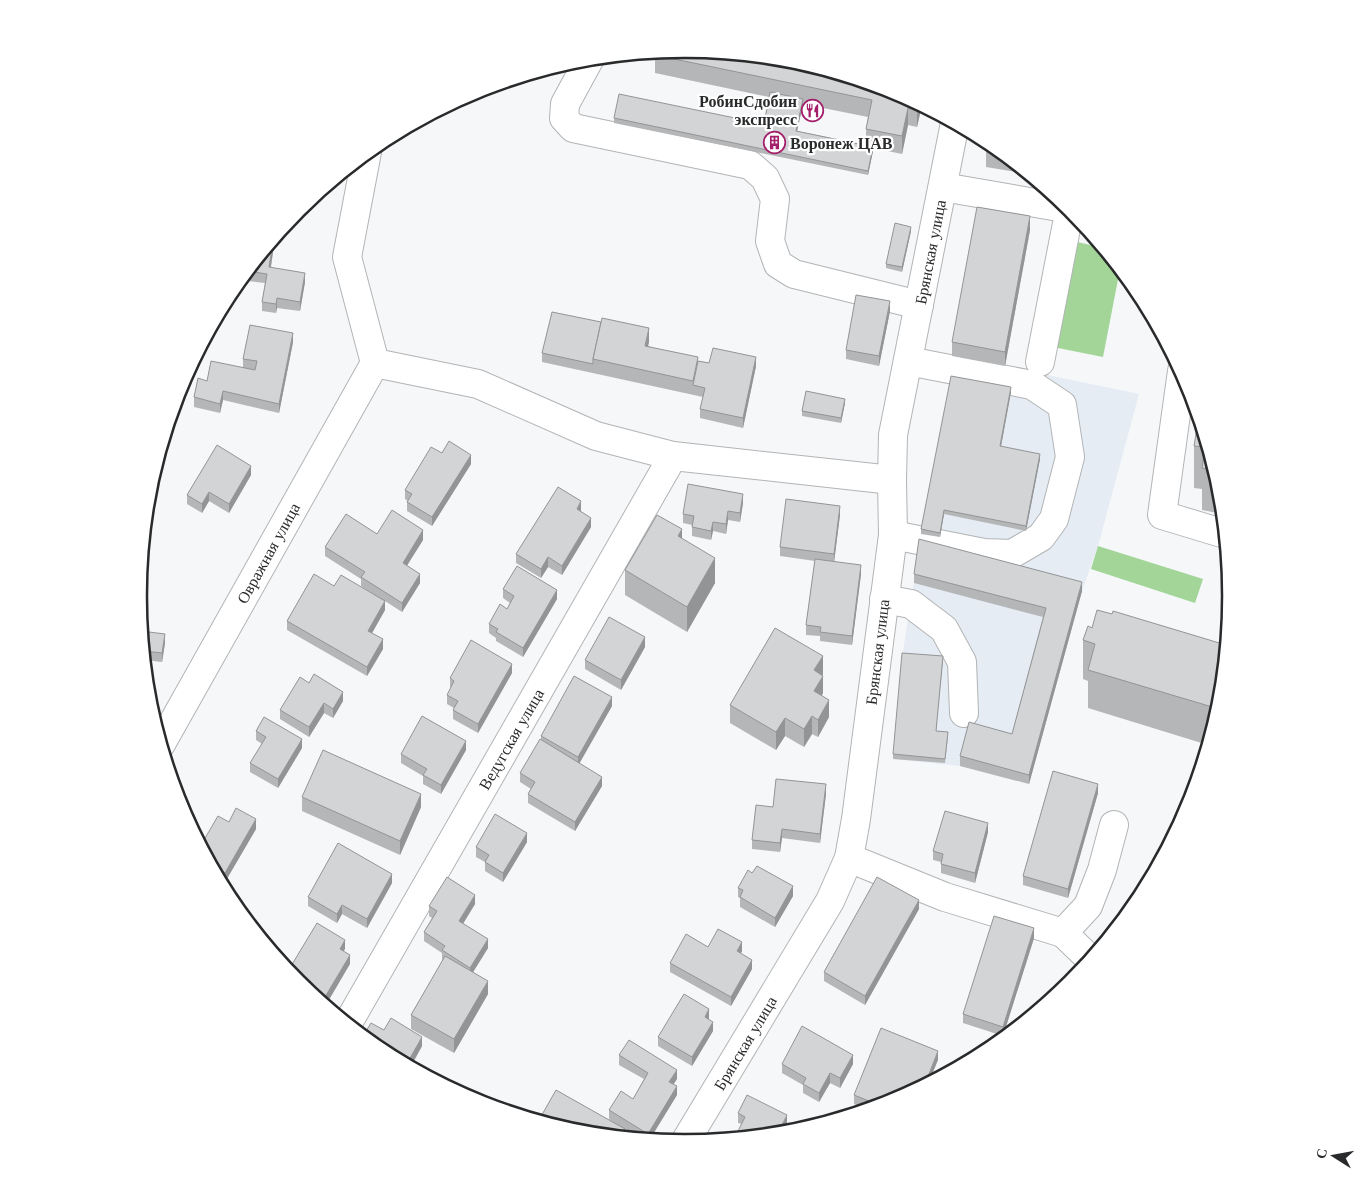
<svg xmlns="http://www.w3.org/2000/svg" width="1369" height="1191" font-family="'Libre Baskerville',serif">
  <rect width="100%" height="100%" fill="#f5f7f9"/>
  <path fill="#e5ecf4" d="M950,355L1139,394L1098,546L1082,591L1029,784L960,766L893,759L902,658L919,548L951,381Z"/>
  <g fill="#a2d597">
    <path d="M1073,241L1103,248L1120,269L1103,357L1053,347Z"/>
    <path d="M1098,546L1203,579L1195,603L1091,569Z"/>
  </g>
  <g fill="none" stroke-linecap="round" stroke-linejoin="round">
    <defs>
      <g id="minor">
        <path d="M590,58L565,104L564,118L573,128L750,165L765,178L775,199L770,241L778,264L794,274L919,305"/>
        <path d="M367,152L347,257L375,363L478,384L596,436L673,456L892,480"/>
        <path d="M943,187L1070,209"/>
        <path d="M1040,362L1070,208"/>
        <path d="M1182,371L1162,515L1225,534"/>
        <path d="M893,535L984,553L1012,554L1041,537L1054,519L1070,457L1062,405L1032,385L908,361"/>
        <path d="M884,599L911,604L944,629L962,662L964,713"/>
        <path d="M161,744L375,363"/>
        <path d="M849,858L945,897L1063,933L1090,959"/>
        <path d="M1063,933L1088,906L1102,870L1114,825"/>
        <path d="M348,1023L673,456"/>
        <path d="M685,1142L830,901L849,858L856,819L893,535L892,480L893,435L955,123"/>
      </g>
    </defs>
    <use href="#minor" stroke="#b2b4b6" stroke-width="30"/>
    <use href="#minor" stroke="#fff" stroke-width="28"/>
  </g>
  <g fill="#b5b6b8" fill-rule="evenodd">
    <path d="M655,55L922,105L917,127L908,125L902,154L873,148V151L868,175L614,123V118L764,124L769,97L655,73ZM803,104L868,117L866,129V145L797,131Z"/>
    <path d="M988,141L1029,174L986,167V142Z"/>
    <path d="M1030,230L1005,366L952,356V342Z"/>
    <path d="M911,231L902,272L886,268V264Z"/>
    <path d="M270,242L273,252L271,268L305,282L300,311L277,308L276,313L262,311V302L265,283L240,280Z"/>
    <path d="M890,311L879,366L846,359V350Z"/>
    <path d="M293,342L279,413L223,400L220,413L194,407V397L207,381L243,368V359Z"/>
    <path d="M649,342L648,346L698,361L709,363L756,366L743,428L700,418V409L703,397L542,362V353Z"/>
    <path d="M1011,392L1001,447L1040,459L1026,531L944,514L940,537L921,534V529Z"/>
    <path d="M845,403L841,423L802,416V411Z"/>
    <path d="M1199,416L1221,489L1223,514L1202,510V489L1194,488V446Z"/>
    <path d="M442,453L471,464L432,526L407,511V502L408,501L405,499V490Z"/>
    <path d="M251,475L229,513L209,501L202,513L187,504V495Z"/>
    <path d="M743,503L740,522L728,520L726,534L713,531L711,540L692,536V525L683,523V514Z"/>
    <path d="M581,511L591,527L562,575L548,567L541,578L516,563V554Z"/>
    <path d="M840,515L834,561L861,574L852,645L820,641V636L806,635V625L815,561L780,556V547Z"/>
    <path d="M377,534L423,540L407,565L420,583L402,612L385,601V610L372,633L383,649L367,676L287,630V621L373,594L361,586V579L325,556V547Z"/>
    <path d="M625,570L715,583L687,632L625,595Z"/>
    <path d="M914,574L1082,591L1029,784L960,766V756L1012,734L1043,617L914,583Z"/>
    <path d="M503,589L557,599L523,657L496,641V638L489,633V624L507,609L510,603L503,598Z"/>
    <path d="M1092,628L1221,702L1208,745L1088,708V681L1083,679V640Z"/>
    <path d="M141,631L165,643L162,662L144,660Z"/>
    <path d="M645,647L621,690L585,669V660Z"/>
    <path d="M943,661L936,731L948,737L945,763L893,759V754Z"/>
    <path d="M512,673L478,733L453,719V710L454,708L447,704V695L451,688L450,687V678Z"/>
    <path d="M823,674V693L822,695L829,717L818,737L812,734L804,747L785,736L776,750L730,723V705Z"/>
    <path d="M309,683L343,701L333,718L324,713L309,737L280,719V710Z"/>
    <path d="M612,706L579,763L602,786L575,831L528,803V794L531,789L520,782V773L541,740V736Z"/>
    <path d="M256,731L302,748L278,788L250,772V763L262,744L256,740Z"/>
    <path d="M466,750L441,794L423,784V776L401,763V754Z"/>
    <path d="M1098,793L1068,898L1023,885V876Z"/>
    <path d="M826,794L820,843L782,838L780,852L752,849V840L773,807Z"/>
    <path d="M302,797L421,807L400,855L302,811Z"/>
    <path d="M229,822L256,829L225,882L219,879L201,845Z"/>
    <path d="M988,832L975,883L941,873V862L933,860V851Z"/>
    <path d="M527,842L503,882L485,871V862L476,857V847Z"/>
    <path d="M392,883L367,928L342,914L337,923L308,906V897Z"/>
    <path d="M738,888L793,896L775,927L740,907V898L738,897Z"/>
    <path d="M475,904L463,924L488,948L473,972L488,994L454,1053L411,1029V1015L443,960L442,959V953L424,941V932L432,918L429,916V906Z"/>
    <path d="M919,909L865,1005L824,981V972Z"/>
    <path d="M1034,938L1003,1036L963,1023V1014Z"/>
    <path d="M708,947L742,951L741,953L752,969L731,1006L670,972V963Z"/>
    <path d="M709,1019L713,1031L692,1066L658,1046V1037Z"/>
    <path d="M384,1030L422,1046L411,1066L381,1050Z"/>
    <path d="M619,1055L677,1079L673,1084L677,1095L650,1139L640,1138L625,1129V1136L609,1119V1110L633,1099L644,1079L619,1065Z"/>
    <path d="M938,1060L893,1101L866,1109L854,1104V1095Z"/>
    <path d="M782,1064H853L840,1088L830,1083L819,1102L803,1093V1085L782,1073Z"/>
    <path d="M738,1113L787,1124H742L738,1123Z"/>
  </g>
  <g fill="#939496">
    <path d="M803,99V104L796,136V131Z"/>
    <path d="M918,104L922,105L917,127V109Z"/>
    <path d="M908,108V125L902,154V136Z"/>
    <path d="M873,147V151L868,175V171Z"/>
    <path d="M1030,216V230L1005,366V352Z"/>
    <path d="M911,227V231L902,272V267Z"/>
    <path d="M273,243V252L269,277V267Z"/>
    <path d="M305,273V282L300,311V302Z"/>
    <path d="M277,298V308L276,313V304Z"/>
    <path d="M890,301V311L879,366V356Z"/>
    <path d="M649,328V342L645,359V346Z"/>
    <path d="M293,333V342L279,413V404Z"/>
    <path d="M756,357V366L743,428V418Z"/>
    <path d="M1011,387V392L1000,451V446Z"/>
    <path d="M223,391V400L220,413V404Z"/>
    <path d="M845,399V403L841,423V418Z"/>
    <path d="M1040,454V459L1026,531V526Z"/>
    <path d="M471,455V464L432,526V517Z"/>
    <path d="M251,466V475L229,513V504Z"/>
    <path d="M209,492V501L202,513V504Z"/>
    <path d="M743,494V503L740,522V513Z"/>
    <path d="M581,501V511L577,518V509Z"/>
    <path d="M840,506V515L834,563V554Z"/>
    <path d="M944,510V514L940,537V533Z"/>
    <path d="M728,511V520L726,534V524Z"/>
    <path d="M591,518V527L562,575V566Z"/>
    <path d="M713,522V531L711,540V531Z"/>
    <path d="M682,529V554L678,536Z"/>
    <path d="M423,530V540L403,572V563Z"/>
    <path d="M548,557V567L541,578V569Z"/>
    <path d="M715,558V583L687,632V607Z"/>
    <path d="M861,565V574L852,645V636Z"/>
    <path d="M420,574V583L402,612V603Z"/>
    <path d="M1082,582V591L1029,784V775Z"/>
    <path d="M557,590V599L523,657V648Z"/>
    <path d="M385,601V610L368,640V631Z"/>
    <path d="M165,634V643L162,662V653Z"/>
    <path d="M645,637V647L621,690V680Z"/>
    <path d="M383,639V649L367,676V667Z"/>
    <path d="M823,656V674L814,688V670Z"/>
    <path d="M512,664V673L478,733V724Z"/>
    <path d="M823,676V693L814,709V691Z"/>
    <path d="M343,692V701L333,718V709Z"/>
    <path d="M612,697V706L578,766V757Z"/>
    <path d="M829,700V717L818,737V720Z"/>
    <path d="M324,703V713L309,737V727Z"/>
    <path d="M812,716V734L804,747V729Z"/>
    <path d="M785,718V736L776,750V732Z"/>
    <path d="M302,739V748L278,788V779Z"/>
    <path d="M466,741V750L441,794V785Z"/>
    <path d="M602,777V786L575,831V822Z"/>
    <path d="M826,784V794L820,843V834Z"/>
    <path d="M1098,784V793L1068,898V889Z"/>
    <path d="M421,794V807L400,855V841Z"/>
    <path d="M256,819V829L225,882V873Z"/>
    <path d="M988,823V832L975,883V873Z"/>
    <path d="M782,829V838L780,852V843Z"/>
    <path d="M527,833V842L503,882V873Z"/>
    <path d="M392,874V883L367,928V919Z"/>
    <path d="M793,886V896L775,927V918Z"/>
    <path d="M475,895V904L459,930V921Z"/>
    <path d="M239,898V907L238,909L235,905Z"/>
    <path d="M919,900V909L865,1005V996Z"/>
    <path d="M342,905V914L337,923V914Z"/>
    <path d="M1034,928V938L1003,1036V1027Z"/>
    <path d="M488,939V948L470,977V968Z"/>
    <path d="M345,940V949L340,958V949Z"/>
    <path d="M742,942V951L737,961V951Z"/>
    <path d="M350,955V964L326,1005L322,1002Z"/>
    <path d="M752,960V969L731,1006V997Z"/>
    <path d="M488,981V994L454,1053V1039Z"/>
    <path d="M709,1009V1019L705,1026V1017Z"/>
    <path d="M713,1022V1031L692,1066V1057Z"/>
    <path d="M422,1037V1046L411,1066L409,1065V1060Z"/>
    <path d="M938,1051V1060L929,1082L925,1084Z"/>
    <path d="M853,1055V1064L840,1088V1078Z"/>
    <path d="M677,1070V1079L669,1091V1082Z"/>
    <path d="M830,1073V1083L819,1102V1093Z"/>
    <path d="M677,1086V1095L650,1139H648V1134Z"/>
    <path d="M787,1115V1124L783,1133H778Z"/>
    <path d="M625,1129V1136H621Z"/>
  </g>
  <g fill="#d2d4d6" stroke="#939496">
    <path d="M685,49L791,59L894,90L918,104L917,109L908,108L902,136L866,129L872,100L655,55L656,52Z"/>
    <path d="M770,92L803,99L796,131L873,147L868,171L614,118L619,94L764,124Z"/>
    <path d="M977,207L1030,216L1005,352L952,342Z"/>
    <path d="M895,223L911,227L902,267L886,264Z"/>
    <path d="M270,242L273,243L269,267L305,273L300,302L277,298L276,304L262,302L267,274L247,271Z"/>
    <path d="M856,295L890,301L879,356L846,350Z"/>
    <path d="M552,312L601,322L593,359V364L542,353Z"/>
    <path d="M602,318L649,328L645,346L698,357L693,381L593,359Z"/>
    <path d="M250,325L293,333L279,404L223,391L220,404L194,397L198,378L207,381L211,361L255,370L257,361L243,359Z"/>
    <path d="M713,348L756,357L743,418L700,409L705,388L693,385L698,361L709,363Z"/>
    <path d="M951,376L1011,387L1000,446L1040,454L1026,526L944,510L940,533L921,529Z"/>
    <path d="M806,391L845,399L841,418L802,411Z"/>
    <path d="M1199,416L1215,470L1202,468L1205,447L1194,446Z"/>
    <path d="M449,441L471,455L432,517L407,502L412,494L405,490L431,447L442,453Z"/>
    <path d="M217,445L251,466L229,504L209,492L202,504L187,495Z"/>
    <path d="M688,484L743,494L740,513L728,511L726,524L713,522L711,531L692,527L694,516L683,514Z"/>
    <path d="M558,487L581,501L577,509L591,518L562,566L548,557L541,569L516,554Z"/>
    <path d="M786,499L840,506L834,554L780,547Z"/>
    <path d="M392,510L423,530L403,563L420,574L402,603L361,577L365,572L325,547L346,514L377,534Z"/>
    <path d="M657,515L682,529L678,536L715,558L687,607L625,570Z"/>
    <path d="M919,539L1082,582L1029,775L960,756L969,722L1012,734L1046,608L914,574Z"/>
    <path d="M815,559L861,565L852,636L820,632L821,627L806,625Z"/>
    <path d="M517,566L557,590L523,648L496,632L498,629L489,624L500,604L507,609L514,596L503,589Z"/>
    <path d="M314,574L334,586L341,575L385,601L368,631L383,639L367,667L287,621Z"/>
    <path d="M1097,610L1112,614L1113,611L1226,645L1221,702L1219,709L1088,670L1095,644L1083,640L1088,626L1092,628Z"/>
    <path d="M609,617L645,637L621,680L585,660Z"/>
    <path d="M775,628L823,656L814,670L823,676L814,691L829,700L818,720L812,716L804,729L785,718L776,732L730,705Z"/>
    <path d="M141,631L165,634L162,653L144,651L143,653Z"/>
    <path d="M471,640L512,664L478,724L453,710L458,701L447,695L454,681L450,678Z"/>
    <path d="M902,653L943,656L936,731L948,732L945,759L893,754Z"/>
    <path d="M314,674L343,692L333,709L324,703L309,727L280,710L300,677L309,683Z"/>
    <path d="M574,676L612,697L578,757L541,736Z"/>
    <path d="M422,716L466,741L441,785L423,775L427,769L401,754Z"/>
    <path d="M264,717L302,739L278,779L250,763L266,737L256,731Z"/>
    <path d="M540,739L602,777L575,822L528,794L535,782L520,773Z"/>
    <path d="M323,750L421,794L400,841L302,797Z"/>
    <path d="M1053,771L1098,784L1068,889L1023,876Z"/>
    <path d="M776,779L826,784L820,834L782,829L780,843L752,840L756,805L773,807Z"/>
    <path d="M236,808L256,819L225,873L212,866L201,845L218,816L229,822Z"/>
    <path d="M945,811L988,823L975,873L941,864L943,854L933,851Z"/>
    <path d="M495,814L527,833L503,873L485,862L489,855L476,847Z"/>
    <path d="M338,843L392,874L367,919L342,905L337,914L308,897Z"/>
    <path d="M757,866L793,886L775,918L740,897L743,890L738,888L748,870L752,873Z"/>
    <path d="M447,877L475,895L459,921L488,939L470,968L442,950L445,946L424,932L437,911L429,906Z"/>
    <path d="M877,877L919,900L865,996L824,972Z"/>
    <path d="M225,890L239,898L235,905L230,899Z"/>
    <path d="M994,916L1034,928L1003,1027L963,1014Z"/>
    <path d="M317,923L345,940L340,949L350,955L322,1002L298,982L288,971Z"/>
    <path d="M718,929L742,942L737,951L752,960L731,997L670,963L686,934L708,947Z"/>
    <path d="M445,956L488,981L454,1039L411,1015Z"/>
    <path d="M684,994L709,1009L705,1017L713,1022L692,1057L658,1037Z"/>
    <path d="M391,1018L422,1037L409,1060L397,1052L394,1057L381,1050L363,1036L371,1023L384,1030Z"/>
    <path d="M802,1026L853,1055L840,1078L830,1073L819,1093L803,1084L806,1078L782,1064Z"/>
    <path d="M881,1028L938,1051L925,1084L893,1101L879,1105L854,1095Z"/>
    <path d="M629,1040L677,1070L669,1082L677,1086L648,1134L609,1110L621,1091L633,1099L648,1073L619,1055Z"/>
    <path d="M556,1090L625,1129L621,1136L578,1132L539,1120Z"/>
    <path d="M747,1095L787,1115L778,1133L735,1137L745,1117L738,1113Z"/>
  </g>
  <defs>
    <symbol id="restaurant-ring" viewBox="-11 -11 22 22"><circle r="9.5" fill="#fff" stroke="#a41f6b" stroke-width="1.5"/><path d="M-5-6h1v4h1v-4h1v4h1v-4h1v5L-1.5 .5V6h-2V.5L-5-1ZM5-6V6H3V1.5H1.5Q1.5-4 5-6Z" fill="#a41f6b"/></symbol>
    <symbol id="building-ring" viewBox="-11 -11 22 22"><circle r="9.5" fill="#fff" stroke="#a41f6b" stroke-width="1.5"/><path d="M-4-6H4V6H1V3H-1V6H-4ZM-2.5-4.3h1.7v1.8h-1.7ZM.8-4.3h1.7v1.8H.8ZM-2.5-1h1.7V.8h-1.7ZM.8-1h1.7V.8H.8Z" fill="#a41f6b"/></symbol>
  </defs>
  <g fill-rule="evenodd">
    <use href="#restaurant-ring" x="800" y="98" width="25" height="25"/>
    <use href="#building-ring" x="762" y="130" width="25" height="25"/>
  </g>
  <g text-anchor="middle" stroke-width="4.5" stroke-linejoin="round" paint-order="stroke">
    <g font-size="16" font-weight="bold" fill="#292a2b" stroke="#fff" text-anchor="end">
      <text x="797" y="107">РобинСдобин<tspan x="797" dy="18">экспресс</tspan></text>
      <text x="790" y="149" text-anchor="start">Воронеж ЦАВ</text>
    </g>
    <g font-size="16" fill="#292a2b" stroke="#fff">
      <text transform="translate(930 252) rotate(-79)" y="6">Брянская улица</text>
      <text transform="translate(268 553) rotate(-61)" y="6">Овражная улица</text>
      <text transform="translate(877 652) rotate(-83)" y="6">Брянская улица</text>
      <text transform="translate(511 739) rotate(-60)" y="6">Ведугская улица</text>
      <text transform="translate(745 1043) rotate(-59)" y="6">Брянская улица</text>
    </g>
  </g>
  <path d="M0 0H1369V1191H0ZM684 58H685A537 537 0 0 1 1222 595V597A537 537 0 0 1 685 1134H684A537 537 0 0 1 147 597V595A537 537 0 0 1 684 58Z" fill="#fff" fill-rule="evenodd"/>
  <path fill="none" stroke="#292a2b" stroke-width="2.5" d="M684 58H685A537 537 0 0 1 1222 595V597A537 537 0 0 1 685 1134H684A537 537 0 0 1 147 597V595A537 537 0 0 1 684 58Z"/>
  <g transform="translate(1334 1156) rotate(281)" stroke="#ffffff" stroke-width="4" paint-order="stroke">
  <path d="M0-4L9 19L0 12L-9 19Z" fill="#292a2b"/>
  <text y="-8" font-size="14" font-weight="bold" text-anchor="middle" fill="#292a2b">С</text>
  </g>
</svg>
